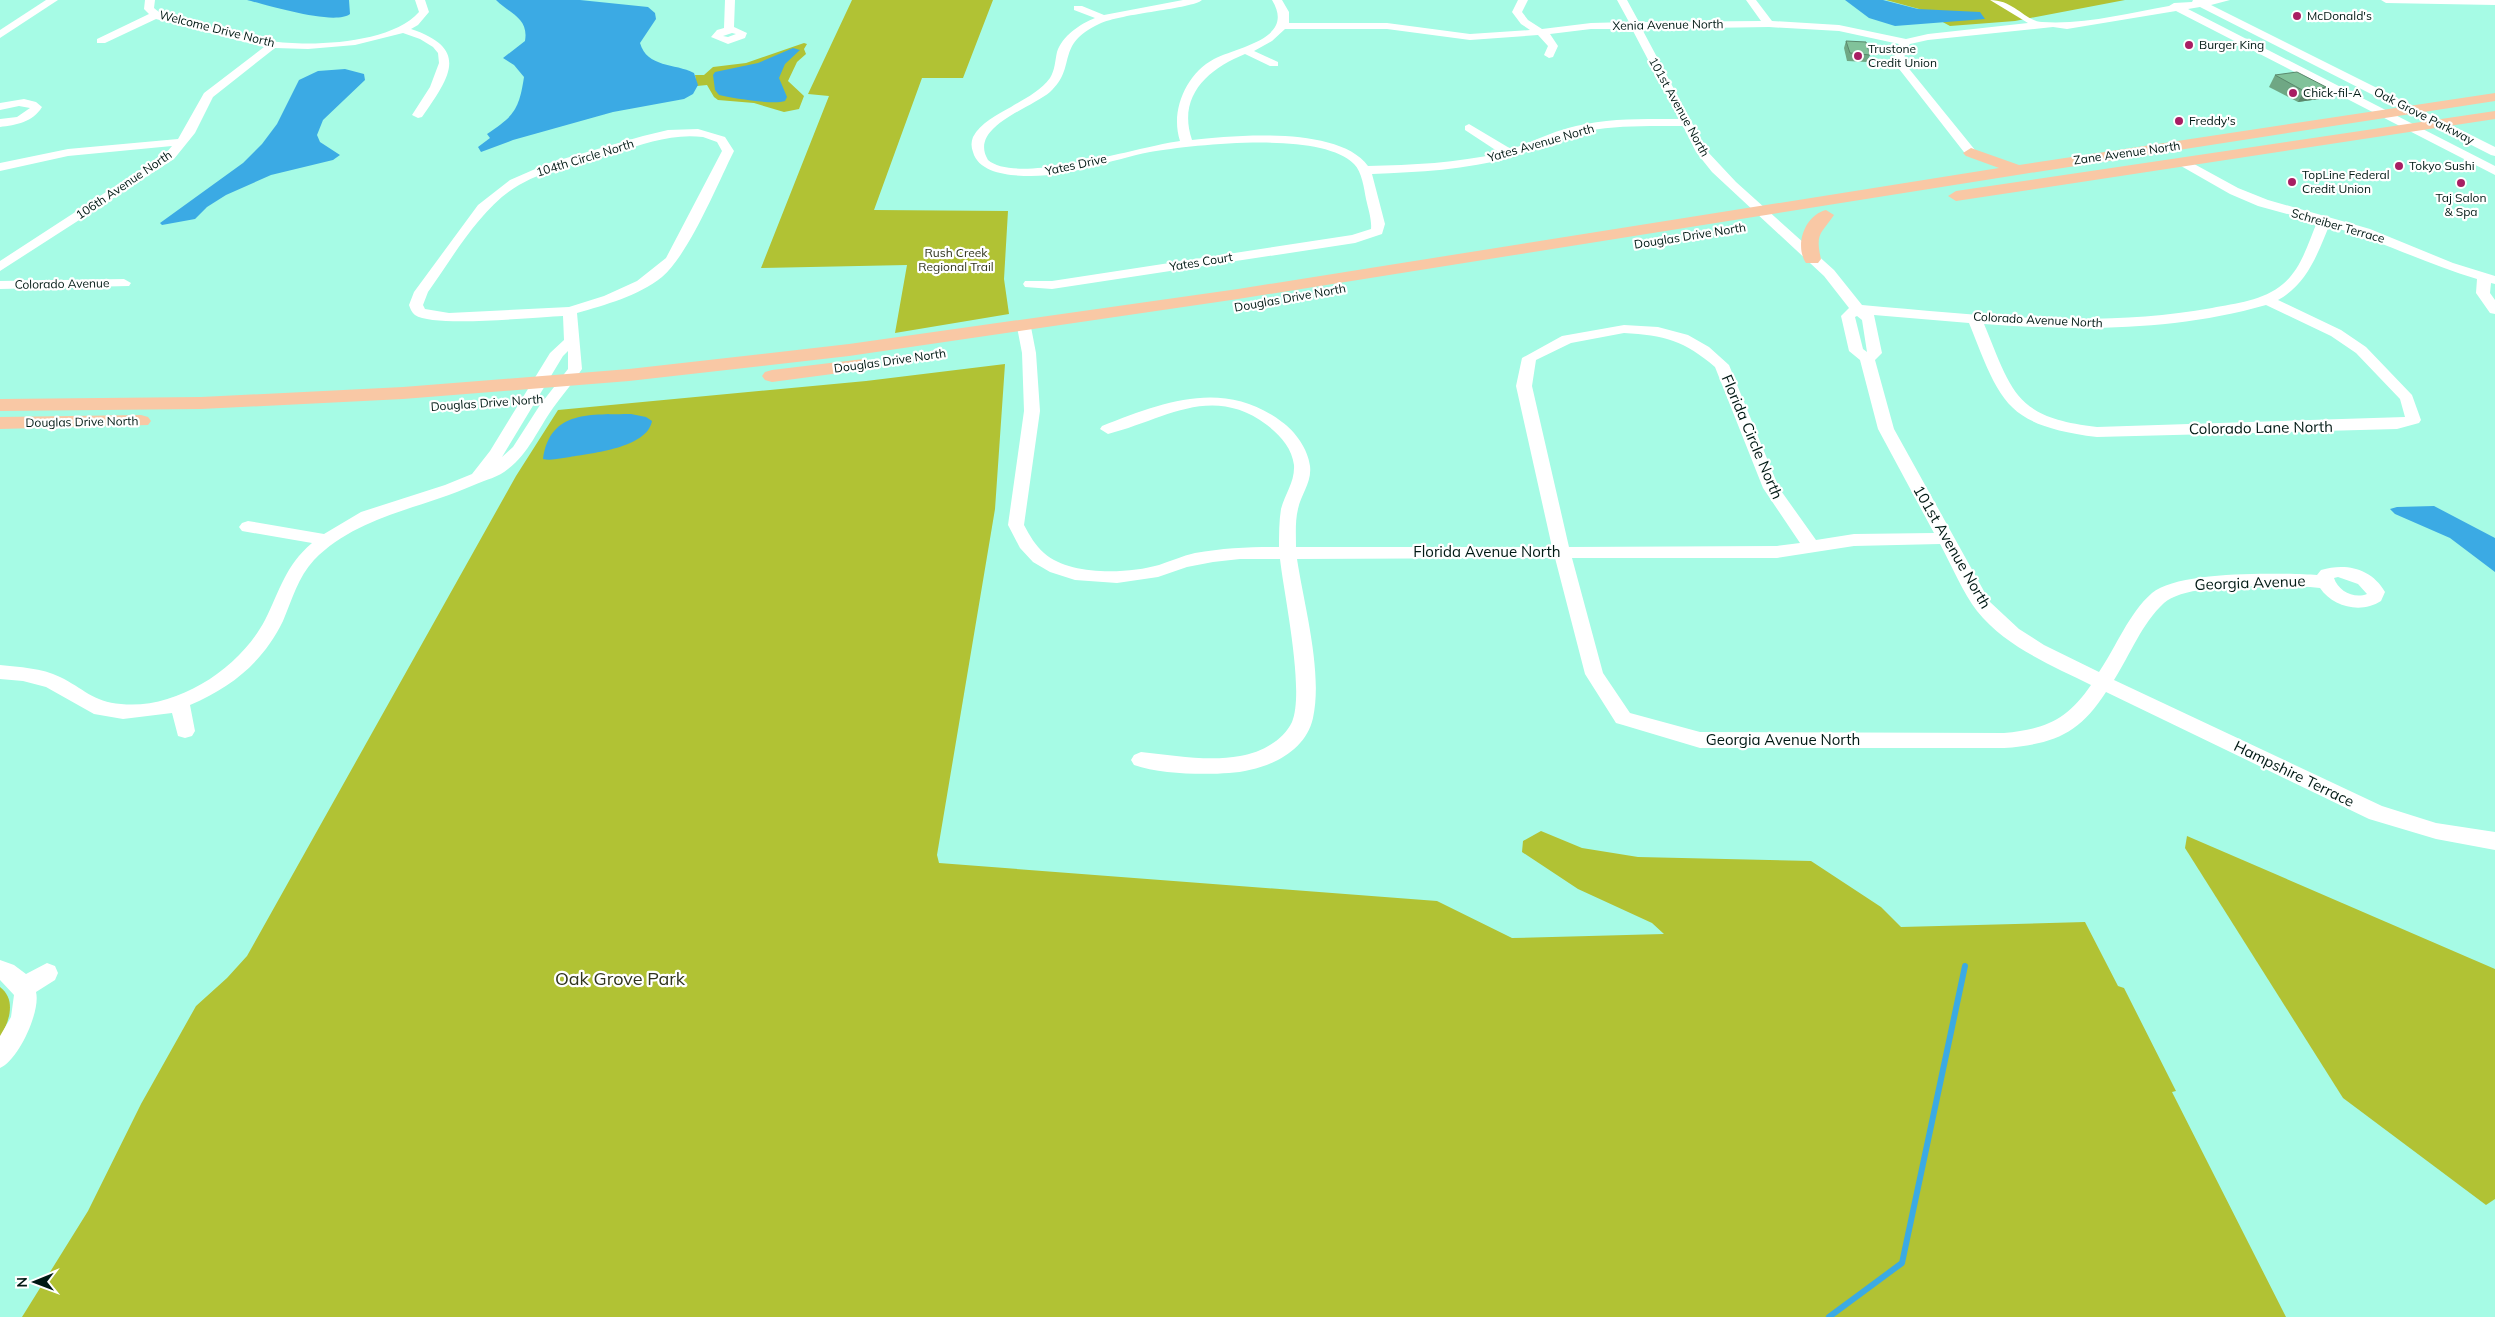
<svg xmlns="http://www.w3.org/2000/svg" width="2495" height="1317" font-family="Mulish,sans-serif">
  <rect width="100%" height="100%" fill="#a6fbe5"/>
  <g fill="#b1c234">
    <path d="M852,0H993L963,78H922L874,210L1008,211L1004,279L1009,314L895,333L907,265L761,268L829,96L808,94Z"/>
    <path d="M1886,0H2125L2015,21L1950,26L1919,9Z"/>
    <path d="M804,43L807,44L804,49L806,54L797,62L788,81L804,96L799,109L784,112L754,103L718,100L714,97L707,85L697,86L695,75H704L713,67L746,63Z"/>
    <path d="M1005,364L995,509L937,855L939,863L1437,901L1512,938L1664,934L1652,923L1578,889L1522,852L1523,841L1541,831L1582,848L1638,857L1811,861L1881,907L1901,927L2085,922L2118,986L2124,988L2176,1091L2172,1092L2286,1317H22L88,1211L141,1104L196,1006L227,978L247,956L516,476L558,410L866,381Z"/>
    <path d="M2187,836L2495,969V1199L2486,1205L2343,1098L2185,848Z"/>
    <path d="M0,987C17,1000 9,1022 0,1038Z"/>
  </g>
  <g fill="#3baae4">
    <path d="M247,0H349L350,14C334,26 267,5 247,0Z"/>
    <path d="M496,0H580L648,7L655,13L656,19L640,43C647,68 675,63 694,73L698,85L693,94L684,99L613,112L513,140L481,152L478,147L490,138L487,134C514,116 519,110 524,77L514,65L503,58L525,41C529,18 510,14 496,0Z"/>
    <path d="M1845,0H1883L1918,9L1980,12L1985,19L1895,26L1869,18Z"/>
    <path d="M793,48L800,50L785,64L779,78L787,97L785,101C773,105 732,98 719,95L715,90L713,75L715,72L758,63Z"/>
    <path d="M345,69L364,74L365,80L323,120L317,135L320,142L340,155L333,160L271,175L226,195L207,207L195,219L162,225L160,223L243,163L262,144L277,124L299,80L318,71Z"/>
    <path d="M631,414L646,417L652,421C647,448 592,453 570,457C562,458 551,461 543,459C550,409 592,415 631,414Z"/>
    <path d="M2434,506L2495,538V572L2450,538L2395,514L2390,509L2397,507Z"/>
  </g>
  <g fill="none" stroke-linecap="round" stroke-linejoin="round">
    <path stroke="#3baae4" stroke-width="6" d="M1829,1317L1902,1263L1965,966"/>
    <g fill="#fff" fill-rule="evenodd">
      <path d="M46,0H58L0,38V30Z"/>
      <path d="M145,0H155L154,8C168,21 190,22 208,26C229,31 249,38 270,41C310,47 391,44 419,12L415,0H425L429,12L418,25L411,29C471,49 449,78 422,117L418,118L412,115L430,87L439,63L438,53L433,47L420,39L403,33L355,45L308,49L275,48L213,97L195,133L174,159L0,271V261L166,153L172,146L68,156L0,171V163L68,149L178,139L204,93L264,47L156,19L105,43H97V39L149,14L144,9Z"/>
      <path d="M725,0H735L734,27L747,33L745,38L728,44L711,37L717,30L724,28ZM732,33L736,34L728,37L723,36Z"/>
      <path d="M1183,0H1202C1192,9 1122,13 1099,24C1054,45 1078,67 1050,92C1030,109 968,127 988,160C1018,186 1140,146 1180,141C1170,111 1186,74 1214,59C1239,46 1296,39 1272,0H1282L1289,12V23H1387L1470,34L1530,30L1521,24L1512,12L1518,0H1528L1522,12L1528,20L1542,29L1591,23L1629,22L1617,0H1627L1639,22L1761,21L1746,0H1756L1772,21L1839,25L1906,39L1928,34L2028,23L1990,0C2014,0 2025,21 2042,22C2084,25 2128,13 2169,6L2174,3L2192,2L2193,0H2230L2211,5L2495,147V156L2491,155L2200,7L2188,9L2495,166V175L2176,11L2067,29L2053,27L1928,40L1910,44L1904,52L1906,65L1975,150L1977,153L1971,157L1967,156L1896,65L1894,52L1899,44L1839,31L1769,27L1642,29L1707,151L1736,182L1834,270L1862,305C1979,315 2095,329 2212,308C2236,303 2263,301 2283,284C2301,269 2308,244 2317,222L2258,206L2230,194L2181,166L2179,163L2181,160L2185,159L2238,188L2268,200L2370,229L2453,263L2495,276V284L2491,283L2490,293L2495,300V314L2490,313L2476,293L2477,279C2427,264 2379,240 2329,226C2317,255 2307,284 2278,300L2341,330L2366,347L2412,395L2421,420L2419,423L2397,429L2097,437C2005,425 2001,403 1969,323L1874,315L1882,353L1875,360L1894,429L1990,602L2019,629L2044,645L2099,672C2116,647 2129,613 2152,593C2179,570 2282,573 2317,575L2321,570C2346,563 2371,568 2385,592L2381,601C2361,614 2333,607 2320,588L2310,587C2279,586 2187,582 2164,603C2142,623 2130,655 2114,680L2382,806L2436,823L2495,832V850L2436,839L2369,819L2106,692C2079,734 2054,744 2004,748H1700L1623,725L1616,723L1585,674L1555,558L1297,559C1304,605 1323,672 1313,718C1305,755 1262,771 1229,773C1202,775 1160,774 1134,765L1131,760L1134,755L1141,752C1173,755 1208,762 1240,756C1260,753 1283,741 1292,722C1305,691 1284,595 1280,559H1240L1213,562L1187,567L1158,577L1117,583L1075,580L1050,572L1033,562L1020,548L1008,525L1024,411L1022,353L1017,327L1019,324L1024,323L1031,327L1036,353L1040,411L1024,525C1030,536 1035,545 1044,553C1070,576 1127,574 1159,565C1171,561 1182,556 1195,553C1223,548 1251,547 1279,547C1279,535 1279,521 1281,509C1285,494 1295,482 1294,465C1292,448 1280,435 1267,425C1211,383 1164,420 1108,434L1100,429L1102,426C1163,402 1224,378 1282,422C1295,431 1308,449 1310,466C1312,482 1301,494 1298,509C1295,521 1296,535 1296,547H1552L1516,386L1522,358L1562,336L1624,325L1658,327L1688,335L1709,347L1729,365L1779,488L1816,540L1854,534L1934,533L1878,429L1860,360L1849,351L1841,316L1849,308L1824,276L1712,172L1696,152L1683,126C1651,126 1619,125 1587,131C1561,135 1537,150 1512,157C1466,170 1419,172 1372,174L1385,224L1382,234L1355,243L1052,289L1025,287L1023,284L1025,281H1052L1352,235L1371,229C1372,220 1368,208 1366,199C1364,188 1362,172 1354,164C1321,130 1194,145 1150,152C1110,160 1072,176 1031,176C1012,176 979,174 973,152C971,147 971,142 973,137C980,123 998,114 1011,107C1024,99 1041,91 1050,78C1055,70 1055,61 1057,52C1062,36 1080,24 1095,18L1074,10V6H1082L1104,15ZM1285,29H1387L1470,40L1538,35L1548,46L1544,55L1549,58L1553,57L1558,46L1550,34L1591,29H1632L1679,119C1645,119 1609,118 1576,126C1553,131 1533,142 1511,149L1469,124L1465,126V130L1500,153C1457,163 1412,165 1368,166C1339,126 1236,135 1192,140C1177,96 1208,69 1245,54L1270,66H1278V62L1254,51L1272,41ZM2266,305L2331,336L2356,353L2400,399L2405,417L2097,427C2015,417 2013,394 1984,324C2078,331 2175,331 2266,305ZM1857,316L1862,320L1867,352L1863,349L1855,317ZM1624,333C1664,335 1685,341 1715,367L1763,488L1800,543L1777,546L1569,547L1532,386L1536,360L1571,343ZM1940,544C1951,564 1963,593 1977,611C2006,647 2051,665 2091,685C2067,720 2046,729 2004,733L1700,732L1630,713L1603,673L1572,558H1777L1854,546ZM2338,577L2358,584L2367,594C2354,599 2338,591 2334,578Z"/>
      <path d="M2381,0H2495V5L2386,3Z"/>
      <path d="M24,99L36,102L42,107C33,122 16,125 0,127V119L17,117L30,108L19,106L0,110V103Z"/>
      <path d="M698,129L725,137L734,151C717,185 689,254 662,277C638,296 605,305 577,313L582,369C573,383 562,395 553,408C538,429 529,453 508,469C499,477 485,480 474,485C420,509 357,516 314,560C298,577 292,600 283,621C263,662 232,687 190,705L195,731L192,736L185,738L178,736L172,713L123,719L94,714L46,687L23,681L0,679V665C19,667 42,668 60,677C83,688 93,702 121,704C177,710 240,668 265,620C280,590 285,566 312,543L242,531L239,527L242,523L248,521L324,534L361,512L445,485L472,474L490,451L550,353L564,340L563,316C535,317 434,328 415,315C412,313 410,308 409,305L414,292L478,205L510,180L549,163L643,136L668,130ZM703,137L717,142L722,151L666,258L637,281L604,296L569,307L449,313L425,309L423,305L428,292C453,257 481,207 519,185C549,168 584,161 617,152C644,144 673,133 703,137ZM568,351V369L540,405L513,447L502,457L563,356Z"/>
      <path d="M124,279L131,283L129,286L0,289V281Z"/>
      <path d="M0,960L14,965L26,974L47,963L55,966L58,973L55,980L36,992C41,1011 18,1061 0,1068V1036L11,1017L14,995L0,980Z"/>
    </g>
    <g fill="#f9c8a5" fill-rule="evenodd">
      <path d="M2495,93V101L2017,175L1238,299L849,356L629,381L403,399L201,409L0,411V399L201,397L403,387L629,369L849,344L1238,289L1999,168L1966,156L1963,153L1971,148L2019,165Z"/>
      <path d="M2495,111V119L1956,201L1948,196L1956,191Z"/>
      <path d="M1826,210L1834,215C1821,234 1815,233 1821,259L1818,263H1806C1794,245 1805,215 1826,210Z"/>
      <path d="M863,359L870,361L872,365L870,369L772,382L765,380L762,376L765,372L772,370Z"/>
      <path d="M141,415L148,417L151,421L148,425L0,429V417Z"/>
    </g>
  </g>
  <g fill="#6fa784">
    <path d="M1846,41L1870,55L1867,62L1847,61L1844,48Z"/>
    <path d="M2275,75L2326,87L2319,99L2298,102L2269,87Z"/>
  </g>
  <path fill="#5a886c" d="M2326,87L2319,99L2298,102L2304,91Z"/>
  <g fill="#81c29a" stroke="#5a886c">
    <path d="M1846,41L1866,42L1870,55L1850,53Z"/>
    <path d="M2297,72L2326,87L2304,91L2275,75Z"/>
  </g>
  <g fill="#a81e63" stroke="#fff" stroke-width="2">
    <circle cx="2297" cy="16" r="5"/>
    <circle cx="2189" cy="45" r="5"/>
    <circle cx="1858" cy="56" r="5"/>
    <circle cx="2293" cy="93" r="5"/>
    <circle cx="2179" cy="121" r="5"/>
    <circle cx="2399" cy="166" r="5"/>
    <circle cx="2292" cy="182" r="5"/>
    <circle cx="2461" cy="183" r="5"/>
  </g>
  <g text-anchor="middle" stroke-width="4.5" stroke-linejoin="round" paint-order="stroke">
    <g font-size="12" fill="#001914" stroke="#fff" text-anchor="start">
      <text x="2307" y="20">McDonald's</text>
      <text x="2199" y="49">Burger King</text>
      <text x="1868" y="53">Trustone<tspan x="1868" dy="14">Credit Union</tspan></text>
      <text x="2303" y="97">Chick-fil-A</text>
      <text x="2189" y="125">Freddy's</text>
      <text x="2409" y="170">Tokyo Sushi</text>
      <text x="2302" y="179">TopLine Federal<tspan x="2302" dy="14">Credit Union</tspan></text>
      <text x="2461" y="202" text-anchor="middle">Taj Salon<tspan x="2461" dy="14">&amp; Spa</tspan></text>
    </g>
    <g font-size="12" fill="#001914" stroke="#fff">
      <text transform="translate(1668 25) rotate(-1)" y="4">Xenia Avenue North</text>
      <text transform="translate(217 29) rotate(14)" y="4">Welcome Drive North</text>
      <text transform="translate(1679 107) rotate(61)" y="4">101st Avenue North</text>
      <text transform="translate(2424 116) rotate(27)" y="4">Oak Grove Parkway</text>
      <text transform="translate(1541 143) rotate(-16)" y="4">Yates Avenue North</text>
      <text transform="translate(2127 153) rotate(-8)" y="4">Zane Avenue North</text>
      <text transform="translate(585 158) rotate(-17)" y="4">104th Circle North</text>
      <text transform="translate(1076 165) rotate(-12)" y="4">Yates Drive</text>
      <text transform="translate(124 185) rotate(-34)" y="4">106th Avenue North</text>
      <text transform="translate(2338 226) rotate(16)" y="4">Schreiber Terrace</text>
      <text transform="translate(1690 236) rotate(-9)" y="4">Douglas Drive North</text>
      <text transform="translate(1201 262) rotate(-9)" y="4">Yates Court</text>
      <text transform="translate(62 284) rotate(-1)" y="4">Colorado Avenue</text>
      <text transform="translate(1290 298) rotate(-10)" y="4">Douglas Drive North</text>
      <text transform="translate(2038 320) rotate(3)" y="4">Colorado Avenue North</text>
      <text transform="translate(890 361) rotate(-8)" y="4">Douglas Drive North</text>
      <text transform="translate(487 403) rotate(-4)" y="4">Douglas Drive North</text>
      <text transform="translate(82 422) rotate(-1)" y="4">Douglas Drive North</text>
    </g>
    <g font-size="12" fill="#30341d" stroke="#fff">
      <text x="956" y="257">Rush Creek<tspan x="956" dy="14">Regional Trail</tspan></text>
    </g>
    <g font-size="15" fill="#001914" stroke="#fff">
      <text transform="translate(2261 428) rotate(-1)" y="5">Colorado Lane North</text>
      <text transform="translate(1752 437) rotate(67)" y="5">Florida Circle North</text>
      <text transform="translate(1952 547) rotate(60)" y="5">101st Avenue North</text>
      <text x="1487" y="557">Florida Avenue North</text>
      <text transform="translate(2250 583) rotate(-2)" y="5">Georgia Avenue</text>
      <text x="1783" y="745">Georgia Avenue North</text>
      <text transform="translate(2294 774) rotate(26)" y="5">Hampshire Terrace</text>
    </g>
    <g font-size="18" fill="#30341d" stroke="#fff">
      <text x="620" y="985">Oak Grove Park</text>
    </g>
  </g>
  <g transform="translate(35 1282) rotate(269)" stroke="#ffffff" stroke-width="4" paint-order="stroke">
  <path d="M0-4L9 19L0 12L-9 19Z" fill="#001914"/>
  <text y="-8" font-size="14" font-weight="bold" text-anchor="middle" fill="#001914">N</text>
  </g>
</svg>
